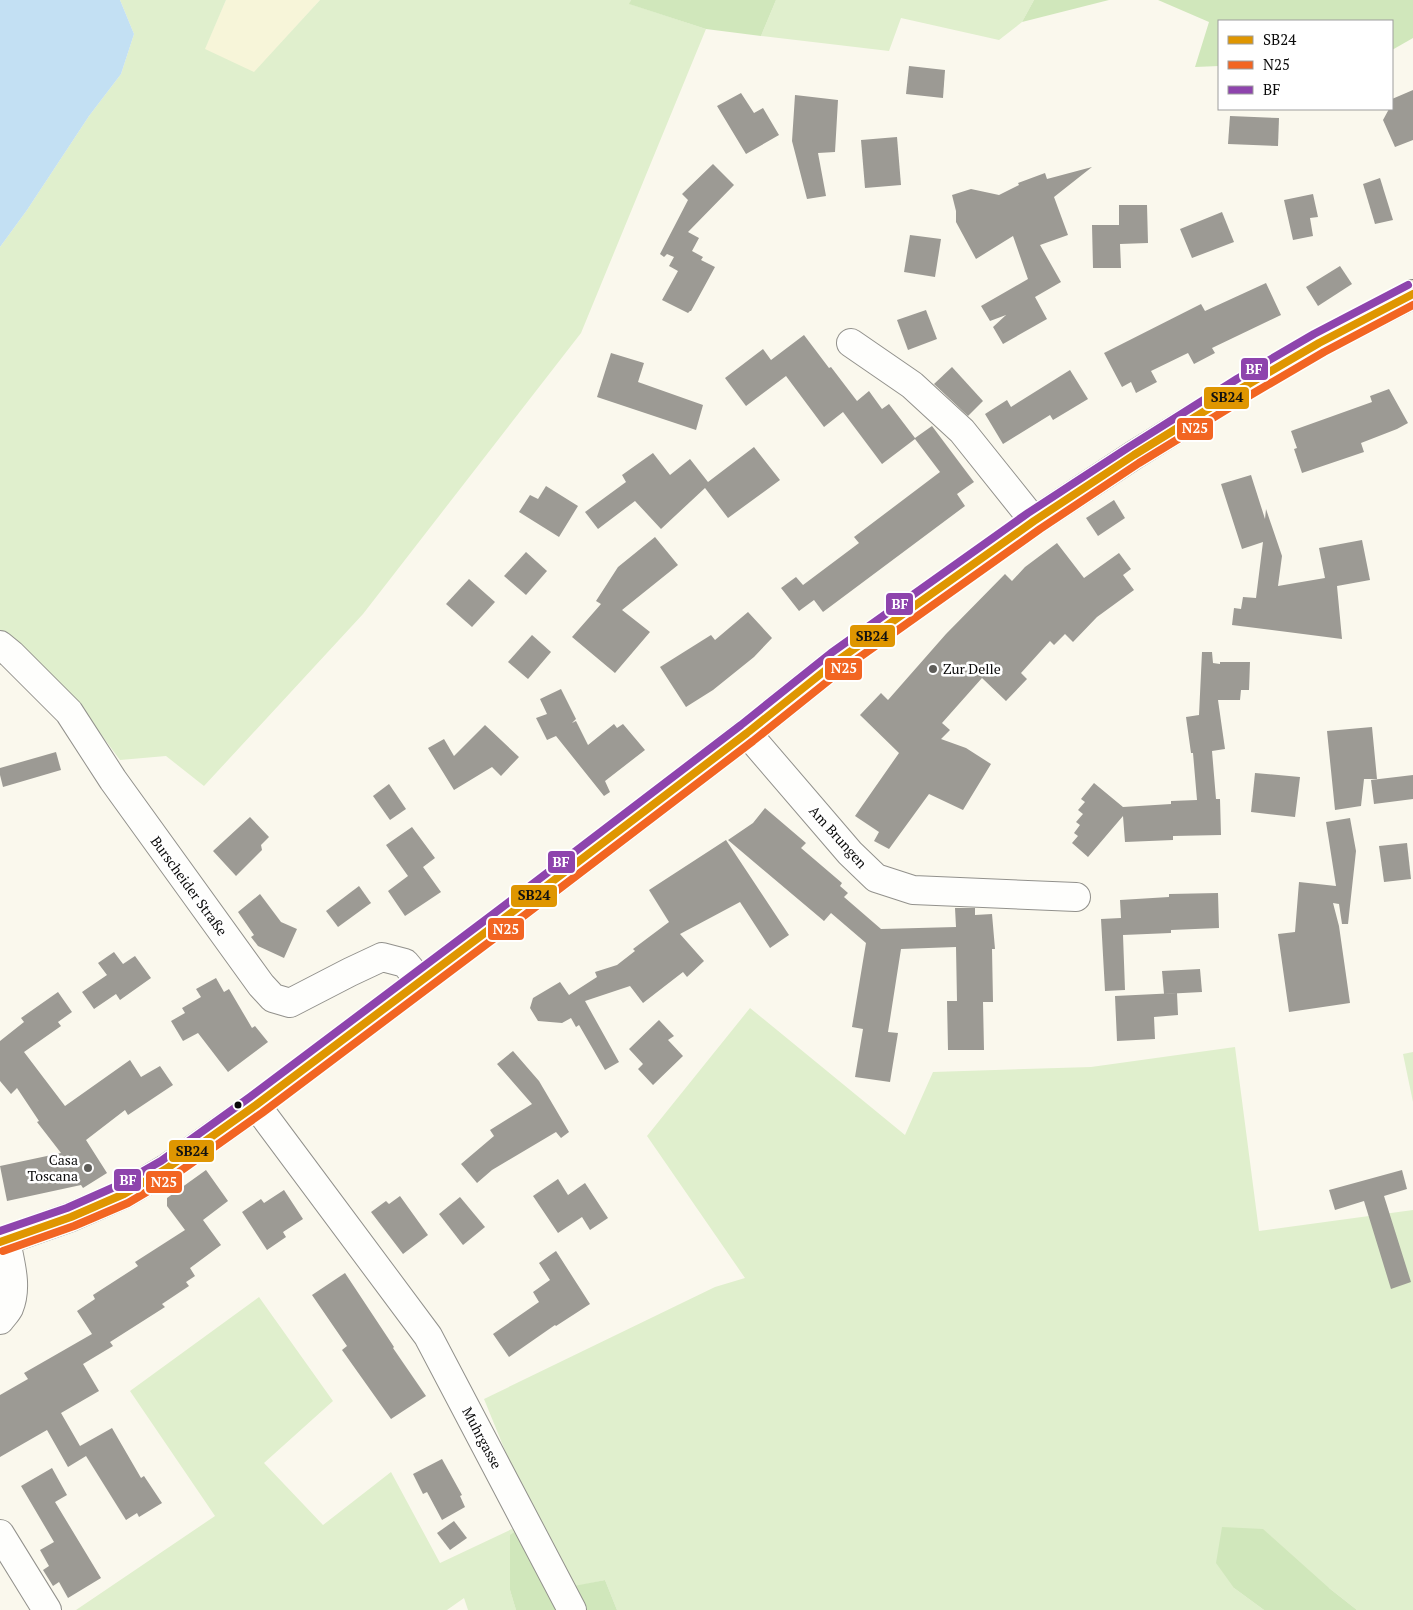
<svg xmlns="http://www.w3.org/2000/svg" width="1413" height="1610" font-family="'PT Serif',serif">
  <rect width="100%" height="100%" fill="#faf8ed"/>
  <path fill="#f7f5d9" d="M226,0H320L254,73L204,50Z"/>
  <g fill="#e0efcd">
    <path d="M120,0H226L205,49L254,72L320,0H631L630,4L706,29L581,333L363,614L204,786L166,756L120,760L100,733L20,645L0,630V247L27,210L89,116L121,74L134,34Z"/>
    <path d="M776,0H1034L1022,22L999,40L901,18L889,51L761,36Z"/>
    <path d="M750,1008L905,1135L933,1072L1091,1067L1235,1047L1259,1231L1413,1210V1610H1357L1329,1588H1234L1264,1610H617L605,1580L569,1588L510,1590L516,1610H468L464,1598L447,1610H76L215,1516L130,1391L259,1297L333,1401L264,1463L323,1525L391,1472L440,1563L533,1519L484,1399L715,1287L745,1278L647,1136Z"/>
    <path d="M1413,1052V1102L1403,1054Z"/>
  </g>
  <g fill="#d0e7bb">
    <path d="M631,0H776L761,36L706,29L629,4Z"/>
    <path d="M1034,0H1109L1022,22Z"/>
    <path d="M1158,0H1413V38L1392,50V21H1219V66L1195,67L1209,22Z"/>
    <path d="M534,1519L569,1587L605,1580L617,1610H516L510,1590V1535Z"/>
    <path d="M1222,1527L1263,1529L1329,1588L1357,1610H1264L1234,1588L1216,1563Z"/>
  </g>
  <path fill="#c3e0f3" d="M0,0H120L134,34L121,74L89,116L27,210L0,247Z"/>
  <g fill="#9c9a94">
    <path d="M909,66L945,70L943,98L906,94Z"/>
    <path d="M1413,90V140L1395,147L1383,120L1389,109H1392V99Z"/>
    <path d="M741,93L754,113L763,108L779,135L746,154L717,106Z"/>
    <path d="M795,95L838,100L835,152L818,153L826,196L807,199L792,141Z"/>
    <path d="M1230,116L1279,118L1278,146L1228,144Z"/>
    <path d="M897,137L901,185L865,188L861,140Z"/>
    <path d="M713,164L734,185L688,232L699,238L692,251L703,257L701,260L715,267L691,311H690L688,313L662,300L678,271L669,266L674,257L667,254L664,257L660,254L688,200L682,194Z"/>
    <path d="M1092,167L1054,197L1068,235L1040,245L1061,282L1035,297L1047,319L1003,344L993,327L1006,315L990,321L981,306L1028,279L1013,236L976,259L956,222V211L952,195L971,189L999,195L1019,185L1018,183L1045,173L1047,179Z"/>
    <path d="M1380,178L1393,220L1375,224L1363,184Z"/>
    <path d="M1313,194L1318,217L1310,218L1313,236L1293,240L1284,200Z"/>
    <path d="M1119,205H1147L1148,243L1120,244L1121,268H1093L1092,225H1119Z"/>
    <path d="M1222,212L1234,242L1192,258L1180,229Z"/>
    <path d="M910,235L941,239L935,277L904,272Z"/>
    <path d="M1340,266L1352,284L1318,306L1306,287Z"/>
    <path d="M1266,283L1281,315L1212,348L1215,353L1194,364L1188,353L1151,371L1157,382L1136,393L1131,382L1122,387L1104,353L1201,304L1205,311Z"/>
    <path d="M926,310L937,339L908,350L897,320Z"/>
    <path d="M804,335L829,368L831,367L857,401L869,391L882,409L889,404L915,438L932,426L974,482L957,494L965,506L823,612L814,600L799,611L781,588L796,577L803,585L859,543L854,537L940,472L915,439L882,464L843,412L824,427L786,376L746,406L725,378L763,349L771,360Z"/>
    <path d="M611,353L644,363L638,382L703,405L696,430L597,397Z"/>
    <path d="M952,367L983,401L968,416L934,384Z"/>
    <path d="M1070,370L1088,399L1053,420L1050,415L1003,444L985,414L1007,400L1011,407Z"/>
    <path d="M1389,389L1408,423L1397,429L1361,443L1364,452L1302,473L1294,449L1297,448L1291,431L1372,402L1370,396Z"/>
    <path d="M754,447L780,480L728,518L705,488L661,529L635,501L598,529L585,512L626,482L622,475L653,453L670,475L690,459L708,482Z"/>
    <path d="M1251,475L1265,519L1266,509L1282,556L1278,586L1325,578L1319,548L1362,540L1370,580L1337,586L1342,639L1232,625L1234,608L1241,609L1243,597L1256,598L1263,542L1242,549L1221,484Z"/>
    <path d="M546,486L578,506L559,537L519,512L530,495L538,499Z"/>
    <path d="M1114,500L1125,518L1098,536L1086,518Z"/>
    <path d="M655,537L678,565L622,610L650,632L615,673L572,637L601,604L596,601L618,567Z"/>
    <path d="M1057,543L1084,578L1119,553L1131,569L1123,575L1134,590L1097,617L1073,642L1065,634L1054,645L1050,641L1021,673L1027,679L1006,701L982,678L942,723L950,730L941,739L966,748L991,764L963,810L929,794L889,849L874,841L879,832L855,816L899,753L860,715L881,693L888,700L946,634L1005,574L1012,581L1025,567Z"/>
    <path d="M526,552L547,571L526,595L504,576Z"/>
    <path d="M469,579L495,602L472,627L446,604Z"/>
    <path d="M748,612L772,638L754,657L713,690L686,707L660,667L711,635L715,640Z"/>
    <path d="M532,635L551,652L528,679L508,662Z"/>
    <path d="M1202,652H1212L1213,663L1220,664V662H1250L1249,690H1241L1240,700H1218L1225,749L1212,751L1216,799H1220L1221,835L1173,836V840L1125,842L1123,816L1088,857L1072,843L1078,836L1074,833L1080,825L1076,822L1083,814L1078,810L1085,802L1081,799L1094,783L1123,807L1171,804V801L1197,800L1193,753H1191L1186,717L1199,715Z"/>
    <path d="M561,689L576,719L572,723L576,721L588,745L614,724L617,728L623,724L645,750L605,781L610,792L604,796L556,736L547,740L536,718L547,714L540,699Z"/>
    <path d="M485,725L519,757L501,776L492,767L454,790L428,748L444,739L454,756Z"/>
    <path d="M1372,727L1377,779H1364L1361,806L1335,810L1327,731Z"/>
    <path d="M56,752L61,770L3,787L0,775V768Z"/>
    <path d="M1255,773L1300,777L1295,817L1251,812Z"/>
    <path d="M1413,775V799L1374,804L1371,780Z"/>
    <path d="M389,784L406,809L390,820L373,796Z"/>
    <path d="M765,808L806,843L801,848L842,883L840,886L848,893L844,897L881,929L956,927L955,908H975V915L992,914L995,949H992L993,1002H983L984,1050H948L947,1001H957L956,947L901,949L888,1032L898,1033L890,1082L855,1077L863,1029L852,1027L866,943L831,913L824,921L728,840L753,823Z"/>
    <path d="M250,817L269,837L261,845L262,850L236,876L213,851Z"/>
    <path d="M1350,818L1356,851L1348,924H1342L1339,904L1333,903L1339,926L1350,1003L1289,1012L1278,934L1295,932L1299,882L1336,886L1326,822Z"/>
    <path d="M412,827L435,858L423,867L441,892L405,916L388,891L408,876L386,845Z"/>
    <path d="M726,840L789,935L770,948L740,902L680,934L704,961L687,977L683,972L643,1003L630,986L585,1001L619,1062L605,1070L579,1025L576,1027L571,1018L562,1023L538,1021L530,1008L533,998L560,982L569,995L597,977L595,972L617,965L635,951L633,949L669,922L649,890Z"/>
    <path d="M1407,843L1411,879L1384,882L1379,846Z"/>
    <path d="M359,886L371,903L338,927L326,911Z"/>
    <path d="M1218,893L1219,928L1171,930V933L1123,935L1125,990L1105,991L1101,919L1121,918L1120,900L1169,897V894Z"/>
    <path d="M260,894L281,922L297,929L284,958L258,946L251,937L254,935L238,912Z"/>
    <path d="M114,952L123,964L135,956L151,978L120,1000L116,994L94,1009L82,992L107,975L98,963Z"/>
    <path d="M1200,969L1202,992L1164,994L1162,971Z"/>
    <path d="M216,978L224,992L229,989L252,1028L255,1026L268,1042L228,1072L198,1033L183,1041L171,1021L185,1013L182,1008L201,997L196,989Z"/>
    <path d="M58,992L72,1012L58,1022L61,1026L24,1052L65,1106L130,1060L141,1077L160,1066L173,1085L128,1115L125,1110L86,1140L107,1173L83,1188L81,1185L7,1201L0,1166L61,1153L37,1122L39,1121L17,1088L11,1094L0,1081V1041L24,1022L21,1018Z"/>
    <path d="M1177,993L1178,1015L1154,1017L1155,1039L1117,1041L1115,996Z"/>
    <path d="M659,1020L674,1036L668,1040L683,1056L653,1085L638,1069L643,1064L629,1049Z"/>
    <path d="M513,1051L539,1081L569,1132L561,1138L556,1132L492,1170L477,1183L461,1164L494,1136L490,1130L532,1104L497,1064Z"/>
    <path d="M206,1170L228,1201L203,1220L221,1245L190,1268L195,1276L186,1282L189,1286L162,1304L165,1307L110,1342L113,1346L83,1364L99,1391L61,1413L80,1446L112,1428L141,1478L144,1476L162,1503L139,1517L137,1513L126,1520L86,1456L68,1467L47,1430L0,1457V1395L28,1379L24,1373L92,1334L77,1311L95,1299L93,1295L138,1266L135,1262L185,1230L167,1206V1198Z"/>
    <path d="M1402,1170L1407,1189L1384,1196L1411,1282L1391,1289L1364,1201L1335,1210L1329,1190Z"/>
    <path d="M558,1179L568,1195L585,1183L608,1218L590,1230L582,1217L558,1233L533,1196Z"/>
    <path d="M284,1190L303,1219L283,1232L286,1237L267,1250L242,1212L261,1199L264,1203Z"/>
    <path d="M400,1196L428,1235L403,1254L371,1212L386,1201L389,1204Z"/>
    <path d="M460,1197L485,1227L463,1245L439,1214Z"/>
    <path d="M556,1251L590,1304L556,1326L555,1325L509,1357L493,1334L539,1302L533,1292L550,1280L539,1263Z"/>
    <path d="M345,1273L394,1347L393,1348L426,1396L391,1419L342,1350L347,1346L312,1295Z"/>
    <path d="M442,1459L462,1495L460,1496L465,1507L442,1520L427,1492L423,1494L413,1474Z"/>
    <path d="M52,1468L67,1495L55,1502L101,1578L68,1598L59,1582L53,1586L43,1570L49,1566L40,1550L54,1542L21,1486Z"/>
    <path d="M454,1521L467,1538L450,1550L437,1533Z"/>
  </g>
  <g fill="none" stroke-linecap="round" stroke-linejoin="round">
    <defs>
      <g id="minor">
        <path d="M851,343L912,385L962,431L1034,521"/>
        <path d="M0,645L11,654L69,712L113,780L261,985L273,998L290,1003L350,972L382,957L405,963L420,981"/>
        <path d="M747,733L850,853L876,878L913,890L1076,897"/>
        <path d="M256,1105L428,1336L572,1610"/>
        <path d="M0,1320C3,1316 7,1312 9,1308C18,1287 10,1262 6,1241"/>
        <path d="M0,1534L47,1610"/>
      </g>
      <path id="major" d="M0,1242L71,1217L124,1194L166,1169L256,1105L494,926L747,733L837,661L1034,521L1134,455L1242,388L1319,343L1413,294"/>
    </defs>
    <use href="#minor" stroke="#92918c" stroke-width="30"/>
    <use href="#major" stroke="#7f7e7a" stroke-width="30"/>
    <use href="#minor" stroke="#fefefc" stroke-width="28"/>
    <use href="#major" stroke="#ece7d6" stroke-width="28"/>
    <defs>
      <path id="bus-1" d="M0,1242L71,1217L124,1194L166,1169L256,1105L494,926L747,733L837,661L1034,521L1134,455L1242,388L1319,343L1413,294"/>
      <path id="bus-2" d="M3,1251L74,1226L128,1203L172,1177L262,1113L500,934L753,741L843,669L1040,529L1139,463L1247,397L1324,352L1413,305"/>
      <path id="bus-3" d="M0,1231L67,1208L119,1185L161,1161L250,1097L488,918L741,725L831,653L1028,513L1129,447L1237,379L1314,334L1408,285"/>
    </defs>
    <use href="#bus-1" stroke="#fff" stroke-width="11"/>
    <use href="#bus-2" stroke="#fff" stroke-width="11"/>
    <use href="#bus-3" stroke="#fff" stroke-width="11"/>
    <use href="#bus-1" stroke="#df9601" stroke-width="8"/>
    <use href="#bus-2" stroke="#f26522" stroke-width="8"/>
    <use href="#bus-3" stroke="#8e44ad" stroke-width="8"/>
  </g>
  <g fill="#5e5d59" stroke="#fff" stroke-width="2">
    <circle cx="933" cy="669" r="5"/>
    <circle cx="88" cy="1168" r="5"/>
  </g>
  <circle fill="#0a0a0a" stroke="#fff" stroke-width="2" cx="238" cy="1105" r="4.5"/>
  <g text-anchor="middle" stroke-width="5" stroke-linejoin="round" paint-order="stroke">
    <g font-size="14" fill="#0a0a0a" stroke="#fff" text-anchor="start">
      <text x="943" y="674">Zur Delle</text>
      <text x="78" y="1165" text-anchor="end">Casa<tspan x="78" dy="16">Toscana</tspan></text>
    </g>
    <g font-size="14" fill="#0a0a0a" stroke="#fff">
      <text transform="translate(838 837) rotate(48)" y="5">Am Brungen</text>
      <text transform="translate(189 886) rotate(54)" y="5">Burscheider Straße</text>
      <text transform="translate(482 1438) rotate(62)" y="5">Muhrgasse</text>
    </g>
  </g>
  <g stroke="#fff" stroke-width="2">
    <rect x="1240" y="357" width="29" height="24" rx="5" fill="#8e44ad"/>
    <rect x="1203" y="386" width="47" height="24" rx="5" fill="#df9601"/>
    <rect x="1176" y="417" width="38" height="24" rx="5" fill="#f26522"/>
    <rect x="885" y="592" width="29" height="24" rx="5" fill="#8e44ad"/>
    <rect x="849" y="624" width="47" height="24" rx="5" fill="#df9601"/>
    <rect x="824" y="657" width="39" height="24" rx="5" fill="#f26522"/>
    <rect x="547" y="850" width="29" height="24" rx="5" fill="#8e44ad"/>
    <rect x="510" y="884" width="48" height="24" rx="5" fill="#df9601"/>
    <rect x="487" y="917" width="38" height="24" rx="5" fill="#f26522"/>
    <rect x="168" y="1139" width="47" height="24" rx="5" fill="#df9601"/>
    <rect x="113" y="1168" width="29" height="24" rx="5" fill="#8e44ad"/>
    <rect x="145" y="1170" width="38" height="24" rx="5" fill="#f26522"/>
  </g>
  <g font-size="14" text-anchor="middle" font-weight="bold" fill="#fff">
    <text x="1254" y="374">BF</text>
    <text x="1195" y="433">N25</text>
    <text x="900" y="609">BF</text>
    <text x="844" y="673">N25</text>
    <text x="561" y="867">BF</text>
    <text x="506" y="934">N25</text>
    <text x="128" y="1185">BF</text>
    <text x="164" y="1187">N25</text>
  </g>
  <g font-size="14" text-anchor="middle" font-weight="bold" fill="#111">
    <text x="1227" y="402">SB24</text>
    <text x="872" y="641">SB24</text>
    <text x="534" y="900">SB24</text>
    <text x="192" y="1156">SB24</text>
  </g>
  <rect x="1218" y="20" width="175" height="90" fill="#ffffff" stroke="#9d9d9d"/>
  <rect x="1228" y="36" width="25" height="8" fill="#df9601" stroke="#9d9d9d"/>
  <text x="1263" y="45" font-size="15" fill="#0a0a0a">SB24</text>
  <rect x="1228" y="61" width="25" height="8" fill="#f26522" stroke="#9d9d9d"/>
  <text x="1263" y="70" font-size="15" fill="#0a0a0a">N25</text>
  <rect x="1228" y="86" width="25" height="8" fill="#8e44ad" stroke="#9d9d9d"/>
  <text x="1263" y="95" font-size="15" fill="#0a0a0a">BF</text>
</svg>
